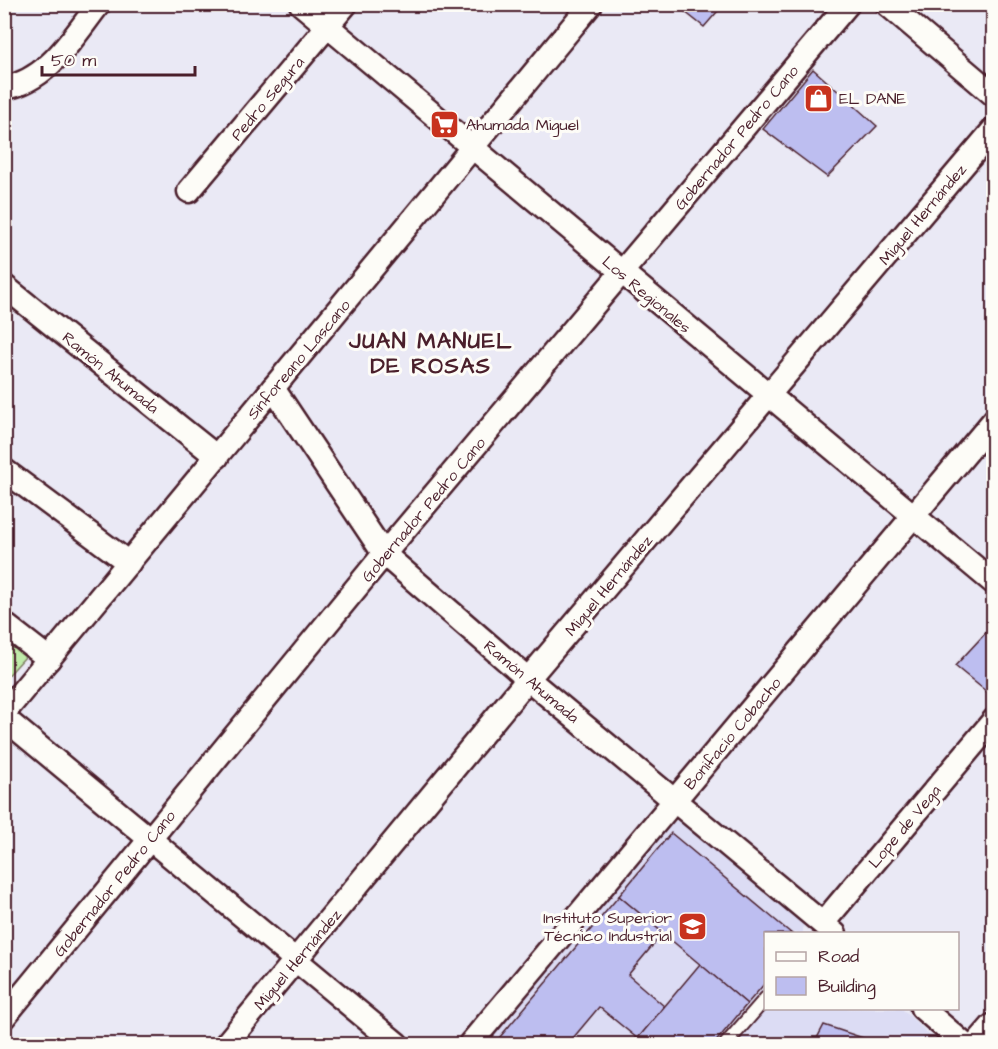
<svg xmlns="http://www.w3.org/2000/svg" width="998" height="1049" font-family="'Architects Daughter',sans-serif">
  <rect width="100%" height="100%" fill="#eae9f5"/>
  <filter id="ink" filterUnits="userSpaceOnUse"><feTurbulence type="fractalNoise" baseFrequency=".0167" numOctaves="2"/><feDisplacementMap in="SourceGraphic" scale="12" xChannelSelector="R" yChannelSelector="G"/><feConvolveMatrix kernelMatrix="1 2 1 2 8 2 1 2 1" color-interpolation-filters="sRGB"/></filter>
  <g filter="url(#ink)">
    <g fill="#dcdcf4">
      <path d="M679,820L693,826L803,919V933L766,934L765,989L719,1044H483L668,825Z"/>
      <path d="M765,1005L766,1008L902,1009L939,1044H733Z"/>
    </g>
    <path fill="#bfeba9" stroke="#84856a" stroke-width="1.5" d="M5,641L25,657L5,679V640Z"/>
    <g fill="#bdbef0" stroke="#4a1f2b" stroke-width="1.5">
      <path d="M675,4H724L704,27Z"/>
      <path d="M813,69L877,126L827,177L763,129Z"/>
      <path d="M994,624V685L987,692L955,666Z"/>
      <path d="M671,833L792,934H766V982L747,1004L619,896Z"/>
      <path d="M619,896L663,933L628,975L664,1006L638,1039L599,1007L568,1044H494Z"/>
      <path d="M700,964L747,1004L714,1044H633Z"/>
      <path d="M824,1025L881,1044H814Z"/>
    </g>
    <g fill="none" stroke-linecap="round" stroke-linejoin="round">
      <defs>
        <path id="service" d="M726,1044L766,998"/>
        <g id="minor">
          <path d="M301,4L994,583"/>
          <path d="M887,4L994,95"/>
          <path d="M4,88C48,81 73,37 99,4"/>
          <path d="M189,191L346,4"/>
          <path d="M4,286L217,457"/>
          <path d="M273,388L384,554L528,679L835,934"/>
          <path d="M4,470L129,563"/>
          <path d="M4,624L49,659"/>
          <path d="M4,713L591,4"/>
          <path d="M4,718L397,1044"/>
          <path d="M823,923L994,720"/>
          <path d="M922,1008L964,1044"/>
          <path d="M4,1017L384,554L848,4"/>
          <path d="M226,1044L528,679L994,129"/>
          <path d="M470,1044L994,420"/>
        </g>
        <path id="tertiary" d="M980,1044L994,1028"/>
      </defs>
      <use href="#service" stroke="#4a1f2b" stroke-width="16"/>
      <use href="#minor" stroke="#4a1f2b" stroke-width="27"/>
      <use href="#tertiary" stroke="#4a1f2b" stroke-width="33"/>
      <use href="#service" stroke="#fdfcf7" stroke-width="12"/>
      <use href="#minor" stroke="#fdfcf7" stroke-width="22"/>
      <use href="#tertiary" stroke="#fdfcf7" stroke-width="28"/>
    </g>
  </g>
  <defs>
    <symbol id="shop-square" viewBox="-11 -11 22 22"><rect x="-9" y="-9" width="18" height="18" rx="4" fill="#c8321e" stroke="#fdfcf7"/><path d="M-5-2.5h2.3a2.7 3.5 0 0 1 5.4 0H5L5.5 6h-11ZM-1.5-2.5h3a1.5 2.3 0 0 0-3 0Z" fill="#fff"/></symbol>
    <symbol id="supermarket-square" viewBox="-11 -11 22 22"><rect x="-9" y="-9" width="18" height="18" rx="4" fill="#c8321e" stroke="#fdfcf7"/><path d="M-6-5.5h2.5l.6 2H6L4.5 2H-2.5L-4.4-4H-6ZM-1.5 3.2a1.3 1.3 0 1 0 .1 0ZM3 3.2a1.3 1.3 0 1 0 .1 0Z" fill="#fff"/></symbol>
    <symbol id="university-square" viewBox="-11 -11 22 22"><rect x="-9" y="-9" width="18" height="18" rx="4" fill="#c8321e" stroke="#fdfcf7"/><path d="M0-5L7-2L0 1L-7-2ZM-4 1L0 2.5L4 1V4Q0 6-4 4Z" fill="#fff"/></symbol>
  </defs>
  <g fill-rule="evenodd">
    <use href="#shop-square" x="802" y="82" width="33" height="33"/>
    <use href="#supermarket-square" x="428" y="108" width="33" height="33"/>
    <use href="#university-square" x="676" y="910" width="33" height="33"/>
  </g>
  <g text-anchor="middle" stroke-width="6" stroke-linejoin="round" paint-order="stroke">
    <g font-size="16" fill="#4a1f2b" stroke="#fdfcf7">
      <text transform="translate(267 98) rotate(-50)" y="6">Pedro Segura</text>
      <text transform="translate(736 137) rotate(-50)" y="6">Gobernador Pedro Cano</text>
      <text transform="translate(922 214) rotate(-50)" y="6">Miguel Hernández</text>
      <text transform="translate(647 294) rotate(40)" y="6">Los Regionales</text>
      <text transform="translate(298 359) rotate(-50)" y="6">Sinforeano Lascano</text>
      <text transform="translate(111 372) rotate(39)" y="6">Ramón Ahumada</text>
      <text transform="translate(423 509) rotate(-50)" y="6">Gobernador Pedro Cano</text>
      <text transform="translate(608 585) rotate(-50)" y="6">Miguel Hernández</text>
      <text transform="translate(532 681) rotate(40)" y="6">Ramón Ahumada</text>
      <text transform="translate(732 733) rotate(-50)" y="6">Bonifacio Cobacho</text>
      <text transform="translate(904 826) rotate(-50)" y="6">Lope de Vega</text>
      <text transform="translate(114 883) rotate(-51)" y="6">Gobernador Pedro Cano</text>
      <text transform="translate(297 959) rotate(-50)" y="6">Miguel Hernández</text>
    </g>
    <g font-size="16" fill="#4a1f2b" stroke="#fdfcf7" text-anchor="start">
      <text x="839" y="104">EL DANE</text>
      <text x="466" y="130">Ahumada Miguel</text>
      <text x="672" y="923" text-anchor="end">Instituto Superior<tspan x="672" dy="18">Técnico Industrial</tspan></text>
    </g>
    <g font-size="22" font-weight="bold" letter-spacing="1.5" fill="#4a1f2b" stroke="#fdfcf7">
      <text x="431" y="348">JUAN MANUEL<tspan x="431" dy="25">DE ROSAS</tspan></text>
    </g>
  </g>
  <rect width="998" height="1049" fill="none" stroke="#fdfcf7" stroke-width="24"/>
  <rect x="12" y="12" width="974" height="1025" fill="none" stroke="#4a1f2b" stroke-width="2" filter="url(#ink)"/>
  <rect x="764" y="932" width="195" height="78" fill="#fdfcf7" stroke="#b5a4a5" stroke-width="1.5"/>
  <rect x="776" y="952" width="30" height="9" fill="#fdfcf7" stroke="#b5a4a5" stroke-width="1.5"/>
  <text x="818" y="962" font-size="18" fill="#4a1f2b">Road</text>
  <rect x="776" y="977" width="30" height="18" fill="#bdbef0" stroke="#b5a4a5" stroke-width="1.5"/>
  <text x="818" y="992" font-size="18" fill="#4a1f2b">Building</text>
  <path d="M42 66v9h153v-9" fill="none" stroke="#4a1f2b" stroke-width="3"/>
  <text x="51" y="66" font-size="18" fill="#4a1f2b" stroke="#fdfcf7" stroke-width="4.5" paint-order="stroke">50 m</text>
</svg>
